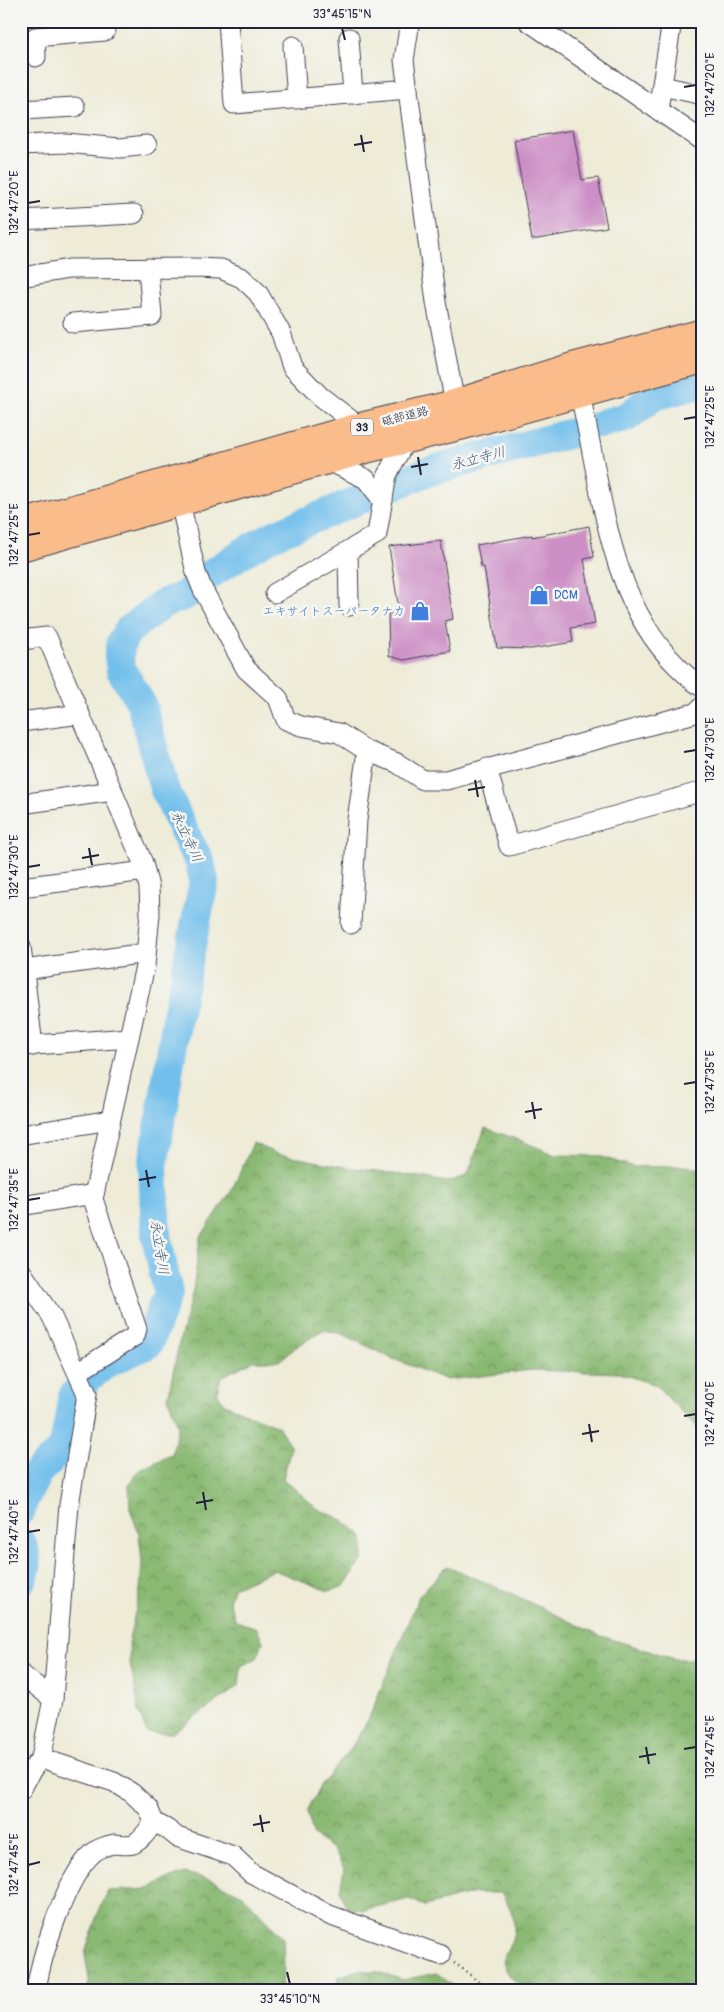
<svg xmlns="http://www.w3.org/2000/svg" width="724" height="2012" font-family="Pangolin,'Klee One',sans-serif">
  <defs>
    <pattern id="forest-crowns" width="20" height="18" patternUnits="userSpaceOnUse" patternTransform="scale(1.25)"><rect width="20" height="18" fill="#89b972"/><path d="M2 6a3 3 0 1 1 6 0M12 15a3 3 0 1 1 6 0" fill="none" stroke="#70965f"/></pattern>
  </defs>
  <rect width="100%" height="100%" fill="#f6f6f2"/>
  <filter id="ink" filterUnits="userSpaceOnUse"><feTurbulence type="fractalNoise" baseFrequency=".02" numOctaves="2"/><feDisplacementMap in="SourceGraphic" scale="10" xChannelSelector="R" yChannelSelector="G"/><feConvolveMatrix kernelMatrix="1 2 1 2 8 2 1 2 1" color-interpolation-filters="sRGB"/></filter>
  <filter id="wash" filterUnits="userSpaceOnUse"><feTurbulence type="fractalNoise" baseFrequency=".0096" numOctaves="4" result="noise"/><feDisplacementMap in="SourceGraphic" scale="20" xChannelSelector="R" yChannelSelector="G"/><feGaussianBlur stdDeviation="1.12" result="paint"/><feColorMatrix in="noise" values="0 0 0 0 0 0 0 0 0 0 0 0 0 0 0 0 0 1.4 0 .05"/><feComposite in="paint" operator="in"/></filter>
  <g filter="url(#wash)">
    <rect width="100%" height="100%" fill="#eeebd7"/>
    <g fill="url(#forest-crowns)" stroke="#566e56">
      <path d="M485,1128L522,1141L555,1155L598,1156L634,1167L688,1166L703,1172V1428L695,1426L656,1385L619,1373L532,1370L447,1380L391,1358L343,1334L323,1330L296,1347L279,1361H253L221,1377L217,1392L224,1404L278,1426L291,1447L283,1479L318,1509L343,1520L363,1536V1559L344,1586L329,1591L274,1570L233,1588L229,1601L236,1621L257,1628L263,1642L257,1658L241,1666L239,1686L172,1733H147L139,1712L135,1687L130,1664L129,1639L140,1591L142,1560L139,1534L130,1509L129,1485L138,1471L172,1454L178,1426L168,1398L178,1347L193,1291L200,1238L232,1190L253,1143L277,1154L346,1167L409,1175L447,1182L467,1176Z"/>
      <path d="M447,1566L508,1592L598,1635L675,1659H703V1991H550C524,1986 512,1988 502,1960C518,1933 519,1919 501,1893H474L425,1906L409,1899L363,1910L346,1907L340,1890L344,1869L334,1850L314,1836L307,1812L319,1787L350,1750L369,1718L419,1596Z"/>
      <path d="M185,1873L211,1880L243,1895L283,1938L284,1968L281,1991H85L89,1979L85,1954L96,1918L108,1891L149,1889L162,1881Z"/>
      <path d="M359,1970L378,1972L403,1980L436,1973L460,1991H337L338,1977Z"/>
    </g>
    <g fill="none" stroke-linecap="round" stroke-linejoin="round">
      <g stroke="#72bfec" stroke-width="30">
        <path d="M602,424L627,417L654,396L703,383"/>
        <path d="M21,1510L22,1503L38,1472L64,1447L73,1396L90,1376L107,1363L148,1344L168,1293L156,1234L153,1166L177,1017L204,881L200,862L191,846L164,788L141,703L121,670L119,656L121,642L129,630L162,604L184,596L206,577L244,552L272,536L426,472L572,433"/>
        <path d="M21,1543C28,1558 29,1565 21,1580"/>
      </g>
    </g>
    <g id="blocks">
      <g fill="#cc8fc6">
        <path d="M573,130L582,180L598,178L607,227L532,240L514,140Z"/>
        <path d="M589,526L594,557L584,559L595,624L571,628L573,642L531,649L497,648L484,567H481L477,545L532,535V537Z"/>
        <path d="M441,541L453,619L445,621L450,651L404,660L389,656L388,613L399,610L389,547Z"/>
      </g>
    </g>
  </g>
  <g filter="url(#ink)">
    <use href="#blocks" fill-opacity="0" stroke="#414052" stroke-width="1"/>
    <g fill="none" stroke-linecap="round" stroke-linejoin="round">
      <defs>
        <g id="minor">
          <path d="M228,21L234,104L408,89"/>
          <path d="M410,21L404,60L436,302L457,415"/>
          <path d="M528,21L703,141"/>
          <path d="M349,38L353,94"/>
          <path d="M293,46L297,99"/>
          <path d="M36,57L35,37L105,31L104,21"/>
          <path d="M662,86L703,95"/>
          <path d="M21,110L75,107"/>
          <path d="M658,110L672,21"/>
          <path d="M21,145L65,143L120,148L147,145"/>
          <path d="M21,220L134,214"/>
          <path d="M21,277L69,269L194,268L221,269L242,278L258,293L281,333L292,367L320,396L360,427L362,435"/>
          <path d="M73,323L152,316L148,268"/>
          <path d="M577,383C602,477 604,595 677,666C685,674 693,682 703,688"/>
          <path d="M327,460L366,479L383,501"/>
          <path d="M180,502L196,573L203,590L246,669L278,698L286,720L301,726L339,733L367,751L397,763L423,780H446L695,713L703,706"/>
          <path d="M348,552L349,606"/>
          <path d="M275,593L377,534L387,475L406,439"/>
          <path d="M21,640L47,637L143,863L149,887L150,914L145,966L93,1199L137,1329L135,1336L78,1372"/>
          <path d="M21,722L80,714"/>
          <path d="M487,768L509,846L703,791"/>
          <path d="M21,804L113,791"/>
          <path d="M21,887L145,871"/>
          <path d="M351,924L357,820L367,751"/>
          <path d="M21,947L33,1046"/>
          <path d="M24,970L146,953"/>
          <path d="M21,1046L129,1038"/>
          <path d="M21,1133L26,1134L110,1120"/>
          <path d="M21,1206L94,1194"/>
          <path d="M21,1271L52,1317L87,1394L69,1505L53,1699L41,1758L31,1771L21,1790"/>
          <path d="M21,1674L53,1699"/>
          <path d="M41,1758L114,1782L132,1793L148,1808L154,1822L167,1829L177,1837L233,1856L251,1873L329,1915L441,1955"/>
          <path d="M36,1991C41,1956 66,1876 93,1853C97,1849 108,1845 114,1844C120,1844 127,1846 133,1844C142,1840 148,1830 154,1822"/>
        </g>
        <g id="highway">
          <path d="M21,524L360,427L454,404L572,367L703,333"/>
          <path d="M21,547L366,449L460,426L703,359"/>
        </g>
      </defs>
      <use href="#minor" stroke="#414052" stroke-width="21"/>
      <use href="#highway" stroke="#414052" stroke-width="30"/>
      <path stroke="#414052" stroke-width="3" stroke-dasharray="1 4" stroke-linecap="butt" d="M454,1963L465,1970L488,1991"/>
      <use href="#minor" stroke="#fff" stroke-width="19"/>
      <use href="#highway" stroke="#f9bc8a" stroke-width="28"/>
    </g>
  </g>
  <path fill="none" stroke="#22223b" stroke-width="2" d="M342,28L345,40M684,87L696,85M361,135L364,152M354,145L372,142M28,203L40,201M684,419L696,417M418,457L421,475M411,467L428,464M28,535L40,533M684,752L696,750M475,780L478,797M468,790L485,787M89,848L92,865M82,858L99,855M28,867L40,865M684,1084L696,1082M532,1102L535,1119M525,1112L542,1109M146,1170L149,1187M139,1180L156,1177M28,1200L40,1198M684,1416L696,1414M589,1424L592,1442M582,1434L599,1431M203,1492L206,1510M196,1503L213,1500M28,1532L40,1530M646,1747L649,1764M684,1749L696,1747M639,1757L656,1754M260,1815L263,1832M253,1825L270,1822M28,1865L40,1862M287,1972L290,1984"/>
  <defs>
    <symbol id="shop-bare" viewBox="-9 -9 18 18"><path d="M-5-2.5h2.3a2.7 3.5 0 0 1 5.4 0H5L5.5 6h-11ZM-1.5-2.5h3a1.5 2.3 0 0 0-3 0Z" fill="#3f7fe0" stroke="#f6f6f2" stroke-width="2.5" paint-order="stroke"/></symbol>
  </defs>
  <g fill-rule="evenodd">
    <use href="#shop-bare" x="525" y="581" width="28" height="28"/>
    <use href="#shop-bare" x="406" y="597" width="28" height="28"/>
  </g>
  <g text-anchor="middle" stroke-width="5" stroke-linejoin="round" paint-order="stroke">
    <rect fill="#f6f6f2" stroke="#626272" stroke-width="1" x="351" y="418.5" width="22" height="17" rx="4"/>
    <g font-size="11" font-weight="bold" fill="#22223b">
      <text x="362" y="431">33</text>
    </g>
    <g font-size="12" fill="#22223b" stroke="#f6f6f2">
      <text transform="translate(405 416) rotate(-14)" y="4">砥部道路</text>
    </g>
    <g font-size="12" fill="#366cbe" stroke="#f6f6f2" text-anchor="start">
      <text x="554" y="599">DCM</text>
      <text x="405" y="615" text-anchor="end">エキサイトスーパータナカ</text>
    </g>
    <g font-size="14" font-style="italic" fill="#3e5979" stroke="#f6f6f2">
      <text transform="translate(478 458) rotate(-15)" y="5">永立寺川</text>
      <text transform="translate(187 836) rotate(65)" y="5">永立寺川</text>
      <text transform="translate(160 1247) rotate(81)" y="5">永立寺川</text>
    </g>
  </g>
  <rect width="724" height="2012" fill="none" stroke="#f6f6f2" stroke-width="55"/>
  <rect x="28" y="28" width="668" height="1956" fill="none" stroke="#22223b" stroke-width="2"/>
  <g font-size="12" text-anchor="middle" fill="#22223b">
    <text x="342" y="18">33°45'15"N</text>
    <text transform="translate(710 85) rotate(-90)" y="4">132°47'20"E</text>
    <text transform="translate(14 203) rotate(-90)" y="4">132°47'20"E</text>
    <text transform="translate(710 417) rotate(-90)" y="4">132°47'25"E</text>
    <text transform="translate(14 535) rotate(-90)" y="4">132°47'25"E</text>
    <text transform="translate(710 750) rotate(-90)" y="4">132°47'30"E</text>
    <text transform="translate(14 867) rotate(-90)" y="4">132°47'30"E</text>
    <text transform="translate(710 1082) rotate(-90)" y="4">132°47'35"E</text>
    <text transform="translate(14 1200) rotate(-90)" y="4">132°47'35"E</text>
    <text transform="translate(710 1414) rotate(-90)" y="4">132°47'40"E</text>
    <text transform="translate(14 1532) rotate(-90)" y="4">132°47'40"E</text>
    <text transform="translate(710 1747) rotate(-90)" y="4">132°47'45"E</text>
    <text transform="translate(14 1865) rotate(-90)" y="4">132°47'45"E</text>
    <text x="290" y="2003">33°45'10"N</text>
  </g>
</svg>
